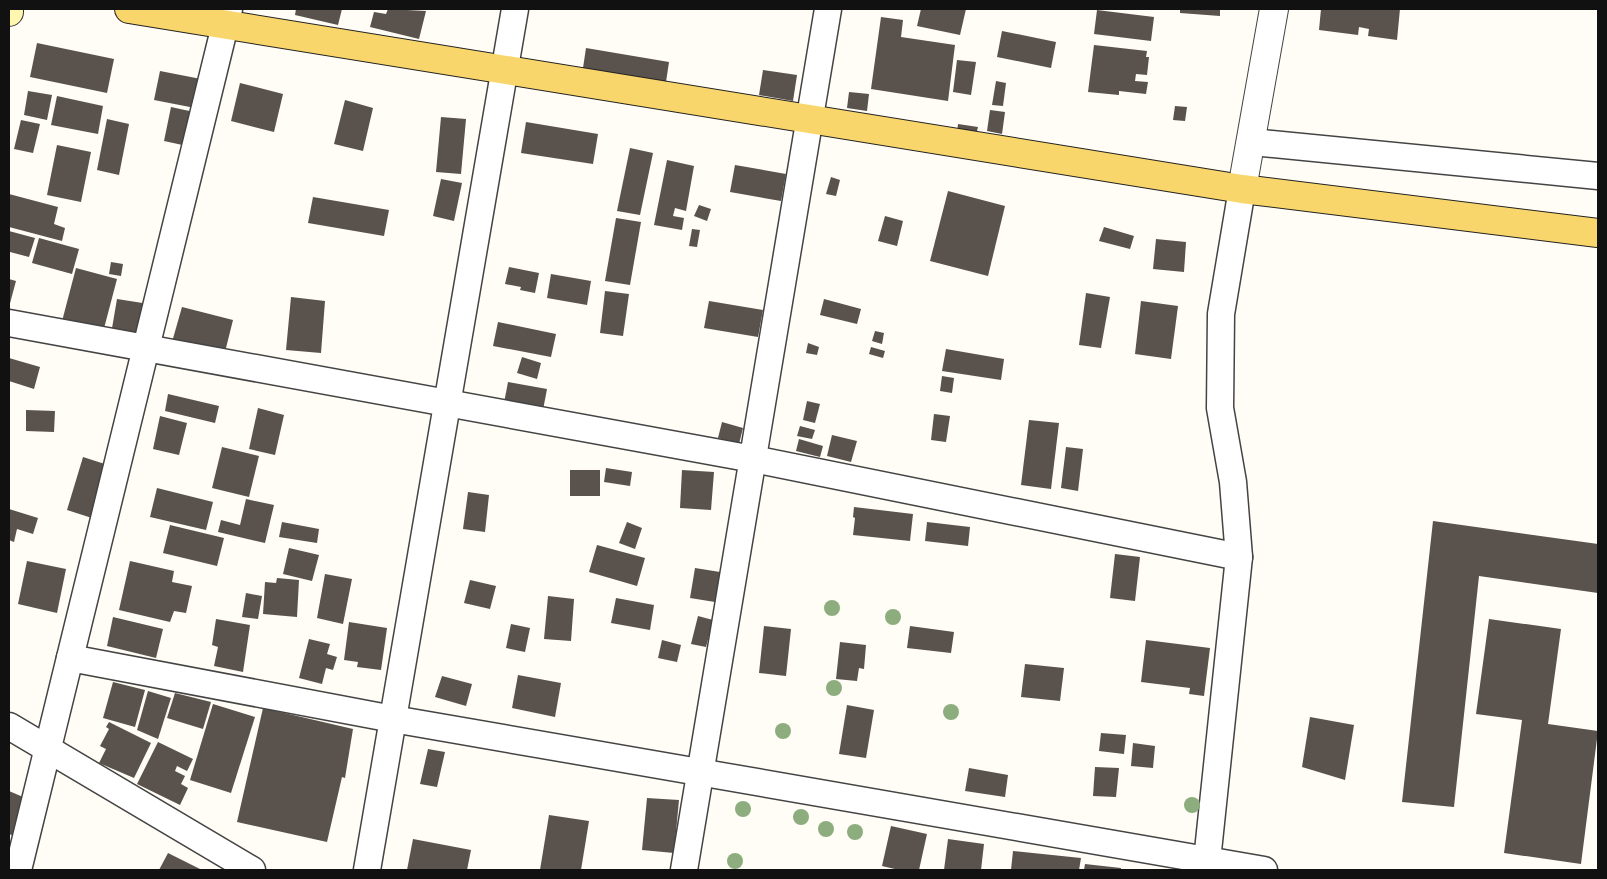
<svg xmlns="http://www.w3.org/2000/svg" width="1607" height="879" font-family="'Zilla Slab',serif">
  <rect width="100%" height="100%" fill="#fffdf5"/>
  <g fill="#5a524d">
    <path d="M296,9H342L338,25L295,15Z"/>
    <path d="M388,9L426,11L419,39L370,27L374,12L386,14Z"/>
    <path d="M921,9H966L960,35L917,26Z"/>
    <path d="M1180,9H1220V16L1180,13Z"/>
    <path d="M1321,9H1400L1397,40L1368,36L1369,29L1359,27L1358,35L1319,30Z"/>
    <path d="M1097,10L1154,17L1151,41L1094,34Z"/>
    <path d="M881,17L903,20L901,37L955,45L948,101L871,89Z"/>
    <path d="M1002,31L1056,42L1051,68L997,57Z"/>
    <path d="M37,43L114,59L107,93L30,77Z"/>
    <path d="M1094,45L1147,51L1146,57H1149L1147,75L1136,74L1135,81L1148,82L1146,94L1119,91V95L1088,92Z"/>
    <path d="M586,48L669,62L666,82L583,68Z"/>
    <path d="M957,60L976,62L971,95L953,92Z"/>
    <path d="M763,70L797,75L793,101L759,95Z"/>
    <path d="M160,71L201,79L195,108L154,100Z"/>
    <path d="M996,81L1006,83L1003,106L992,105Z"/>
    <path d="M240,83L283,94L274,132L231,121Z"/>
    <path d="M28,91L52,95L47,120L24,115Z"/>
    <path d="M849,92L869,94L867,111L847,108Z"/>
    <path d="M57,96L103,106L98,134L51,125Z"/>
    <path d="M345,100L373,108L363,151L334,144Z"/>
    <path d="M1175,106L1187,107L1185,121L1173,120Z"/>
    <path d="M171,107L194,112L187,146L164,141Z"/>
    <path d="M990,110L1005,112L1002,134L987,131Z"/>
    <path d="M441,117L466,119L461,174L436,172Z"/>
    <path d="M107,119L129,124L119,175L97,170Z"/>
    <path d="M21,120L40,124L33,153L14,149Z"/>
    <path d="M526,122L598,134L593,164L521,153Z"/>
    <path d="M958,124L978,127L976,135L957,133Z"/>
    <path d="M57,145L91,152L81,202L47,195Z"/>
    <path d="M630,148L653,153L640,215L617,211Z"/>
    <path d="M667,160L694,166L686,211L675,208L673,216L684,218L682,230L654,225Z"/>
    <path d="M735,165L786,174L781,201L730,192Z"/>
    <path d="M831,177L840,180L836,196L826,194Z"/>
    <path d="M441,179L462,183L454,221L433,216Z"/>
    <path d="M948,191L1005,206L988,276L930,261Z"/>
    <path d="M9,194L58,207L54,224L65,228L62,241L9,227Z"/>
    <path d="M313,197L389,210L384,236L308,223Z"/>
    <path d="M699,205L711,209L707,221L694,216Z"/>
    <path d="M885,216L903,221L897,246L878,241Z"/>
    <path d="M616,218L641,222L630,285L605,281Z"/>
    <path d="M1104,227L1134,236L1130,249L1099,241Z"/>
    <path d="M692,229L700,230L697,247L689,246Z"/>
    <path d="M9,231L35,238L29,257L10,252L9,256Z"/>
    <path d="M39,238L79,249L72,274L32,263Z"/>
    <path d="M1156,239L1186,242L1184,272L1153,269Z"/>
    <path d="M111,262L123,264L121,276L109,274Z"/>
    <path d="M509,267L539,273L535,293L520,290L521,287L505,284Z"/>
    <path d="M76,268L117,279L102,336L61,325Z"/>
    <path d="M551,274L591,281L587,305L547,298Z"/>
    <path d="M9,279L16,281L9,307Z"/>
    <path d="M605,291L629,294L623,336L600,333Z"/>
    <path d="M1086,293L1110,297L1101,348L1079,345Z"/>
    <path d="M291,297L325,301L321,353L286,350Z"/>
    <path d="M117,299L149,304L142,345L110,340Z"/>
    <path d="M824,299L861,309L857,324L820,315Z"/>
    <path d="M709,301L763,310L758,337L704,328Z"/>
    <path d="M1141,301L1178,306L1171,359L1135,354Z"/>
    <path d="M182,307L233,320L224,356L172,342Z"/>
    <path d="M498,322L556,334L551,357L493,346Z"/>
    <path d="M875,331L884,333L882,344L872,341Z"/>
    <path d="M808,343L819,347L817,355L806,353Z"/>
    <path d="M871,347L885,351L883,358L869,354Z"/>
    <path d="M946,349L1004,359L1001,380L942,371Z"/>
    <path d="M522,357L541,363L537,379L517,373Z"/>
    <path d="M9,358L40,367L34,389L9,381Z"/>
    <path d="M942,376L954,378L952,393L940,391Z"/>
    <path d="M508,382L547,389L543,410L504,403Z"/>
    <path d="M168,394L219,406L215,423L165,411Z"/>
    <path d="M807,401L820,404L815,423L803,420Z"/>
    <path d="M258,408L284,415L275,455L249,449Z"/>
    <path d="M26,410L55,411L54,432L26,431Z"/>
    <path d="M934,414L950,416L946,442L931,440Z"/>
    <path d="M160,416L187,423L179,455L153,449Z"/>
    <path d="M1029,420L1059,423L1051,489L1021,485Z"/>
    <path d="M722,422L743,428L739,444L718,438Z"/>
    <path d="M800,426L815,430L812,439L797,436Z"/>
    <path d="M832,435L857,441L851,462L827,456Z"/>
    <path d="M799,439L823,446L820,457L796,451Z"/>
    <path d="M222,447L259,456L249,497L212,488Z"/>
    <path d="M1066,447L1083,449L1078,491L1061,488Z"/>
    <path d="M83,457L111,466L95,519L67,510Z"/>
    <path d="M606,468L632,472L630,486L604,482Z"/>
    <rect x="570" y="470" width="30" height="26"/>
    <path d="M682,470L714,472L711,510L680,508Z"/>
    <path d="M157,488L213,502L206,530L150,517Z"/>
    <path d="M468,492L489,495L485,532L463,529Z"/>
    <path d="M246,499L274,505L265,543L218,532L221,520L240,525Z"/>
    <path d="M854,507L913,514L910,541L853,535L855,518L853,517Z"/>
    <path d="M9,509L38,518L33,534L17,529L14,542L9,540Z"/>
    <path d="M1433,521L1598,544V593L1479,576L1454,807L1402,802Z"/>
    <path d="M282,522L319,529L317,543L279,537Z"/>
    <path d="M627,522L642,528L635,549L619,543Z"/>
    <path d="M927,522L970,527L968,546L925,541Z"/>
    <path d="M170,525L224,538L217,566L163,553Z"/>
    <path d="M597,545L645,558L637,586L589,572Z"/>
    <path d="M289,548L319,555L312,581L283,574Z"/>
    <path d="M1115,554L1140,557L1135,601L1110,598Z"/>
    <path d="M27,561L66,569L57,613L18,604Z"/>
    <path d="M130,561L174,571L172,582L192,586L186,613L174,611L170,622L119,610Z"/>
    <path d="M695,568L720,572L715,602L690,598Z"/>
    <path d="M325,574L352,579L343,624L317,618Z"/>
    <path d="M277,578L299,580L297,617L263,614L265,582L276,583Z"/>
    <path d="M470,580L496,586L490,609L464,603Z"/>
    <path d="M246,593L262,596L258,619L242,617Z"/>
    <path d="M548,596L574,599L571,641L544,639Z"/>
    <path d="M616,598L654,605L650,630L611,623Z"/>
    <path d="M698,616L713,620L706,647L691,644Z"/>
    <path d="M113,617L163,629L156,658L107,646Z"/>
    <path d="M216,619L250,625L243,672L214,666L218,647L212,645Z"/>
    <path d="M1489,619L1561,629L1548,724L1598,731L1581,864L1504,853L1522,720L1476,714Z"/>
    <path d="M349,622L387,628L381,670L357,667L358,662L344,660Z"/>
    <path d="M511,624L530,628L525,652L506,648Z"/>
    <path d="M764,626L791,629L786,676L759,673Z"/>
    <path d="M910,626L954,632L951,653L907,648Z"/>
    <path d="M309,639L330,644L327,654L337,657L333,670L326,668L322,684L299,678Z"/>
    <path d="M662,640L681,645L677,662L658,658Z"/>
    <path d="M1146,640L1210,648L1204,696L1189,694L1190,688L1141,682Z"/>
    <path d="M840,642L866,645L864,669L859,668L857,681L836,679Z"/>
    <path d="M1025,664L1064,668L1060,701L1021,697Z"/>
    <path d="M518,675L561,683L555,717L512,708Z"/>
    <path d="M442,676L472,684L466,706L435,697Z"/>
    <path d="M113,682L145,690L135,727L103,718Z"/>
    <path d="M148,691L171,698L158,739L137,730Z"/>
    <path d="M175,693L211,702L203,729L167,718Z"/>
    <path d="M213,704L255,717L231,793L190,780Z"/>
    <path d="M847,705L874,710L866,758L839,754Z"/>
    <path d="M263,708L353,729L345,778L342,777L327,842L237,822Z"/>
    <path d="M1310,717L1354,725L1345,780L1302,767Z"/>
    <path d="M109,722L151,743L134,778L99,763L106,749L100,746L109,729L106,727Z"/>
    <path d="M1101,733L1126,735L1124,754L1099,751Z"/>
    <path d="M158,742L193,759L187,771L177,766L175,771L185,776L181,784L188,788L180,805L137,784Z"/>
    <path d="M1133,743L1155,746L1153,768L1131,766Z"/>
    <path d="M428,749L445,752L437,787L420,784Z"/>
    <path d="M1095,767L1119,768L1116,797L1093,796Z"/>
    <path d="M969,768L1008,775L1005,797L965,791Z"/>
    <path d="M9,791L23,797L14,836L9,834Z"/>
    <path d="M647,798L679,800L674,853L642,850Z"/>
    <path d="M549,815L589,821L581,870H540Z"/>
    <path d="M891,826L927,834L919,870H899L882,866Z"/>
    <path d="M413,839L471,850L467,870H407Z"/>
    <path d="M948,839L984,844L981,870H944Z"/>
    <path d="M1013,851L1081,858L1079,870H1011Z"/>
    <path d="M168,853L200,869L199,870H159Z"/>
    <path d="M1085,864L1121,868V870H1084Z"/>
  </g>
  <g fill="none" stroke-linecap="round" stroke-linejoin="round">
    <defs>
      <g id="minor">
        <path d="M1252,142L1598,176"/>
        <path d="M9,323L753,459L1239,557"/>
        <path d="M70,658L393,719L1264,870"/>
        <path d="M9,726L252,870"/>
        <path d="M18,870L229,9"/>
        <path d="M367,870L515,9"/>
        <path d="M684,870L828,9"/>
        <path d="M1206,870L1239,557L1233,482L1220,408L1221,314L1242,189"/>
      </g>
      <path id="tertiary" d="M1242,189L1274,9"/>
      <path id="secondary" d="M9,12V9"/>
      <path id="primary" d="M129,9L1242,189L1598,233"/>
    </defs>
    <use href="#minor" stroke="#444" stroke-width="29"/>
    <use href="#tertiary" stroke="#444" stroke-width="30"/>
    <use href="#secondary" stroke="#333" stroke-width="30"/>
    <use href="#primary" stroke="#222" stroke-width="30"/>
    <use href="#minor" stroke="#fff" stroke-width="26"/>
    <use href="#tertiary" stroke="#fff" stroke-width="28"/>
    <use href="#secondary" stroke="#fff6b0" stroke-width="28"/>
    <use href="#primary" stroke="#f9d66b" stroke-width="28"/>
  </g>
  <g fill="#8dad7f">
    <circle cx="832" cy="608" r="8"/>
    <circle cx="893" cy="617" r="8"/>
    <circle cx="834" cy="688" r="8"/>
    <circle cx="951" cy="712" r="8"/>
    <circle cx="783" cy="731" r="8"/>
    <circle cx="1192" cy="805" r="8"/>
    <circle cx="743" cy="809" r="8"/>
    <circle cx="801" cy="817" r="8"/>
    <circle cx="826" cy="829" r="8"/>
    <circle cx="855" cy="832" r="8"/>
    <circle cx="735" cy="861" r="8"/>
  </g>
  <rect width="1607" height="879" fill="none" stroke="#111111" stroke-width="20"/>
</svg>
